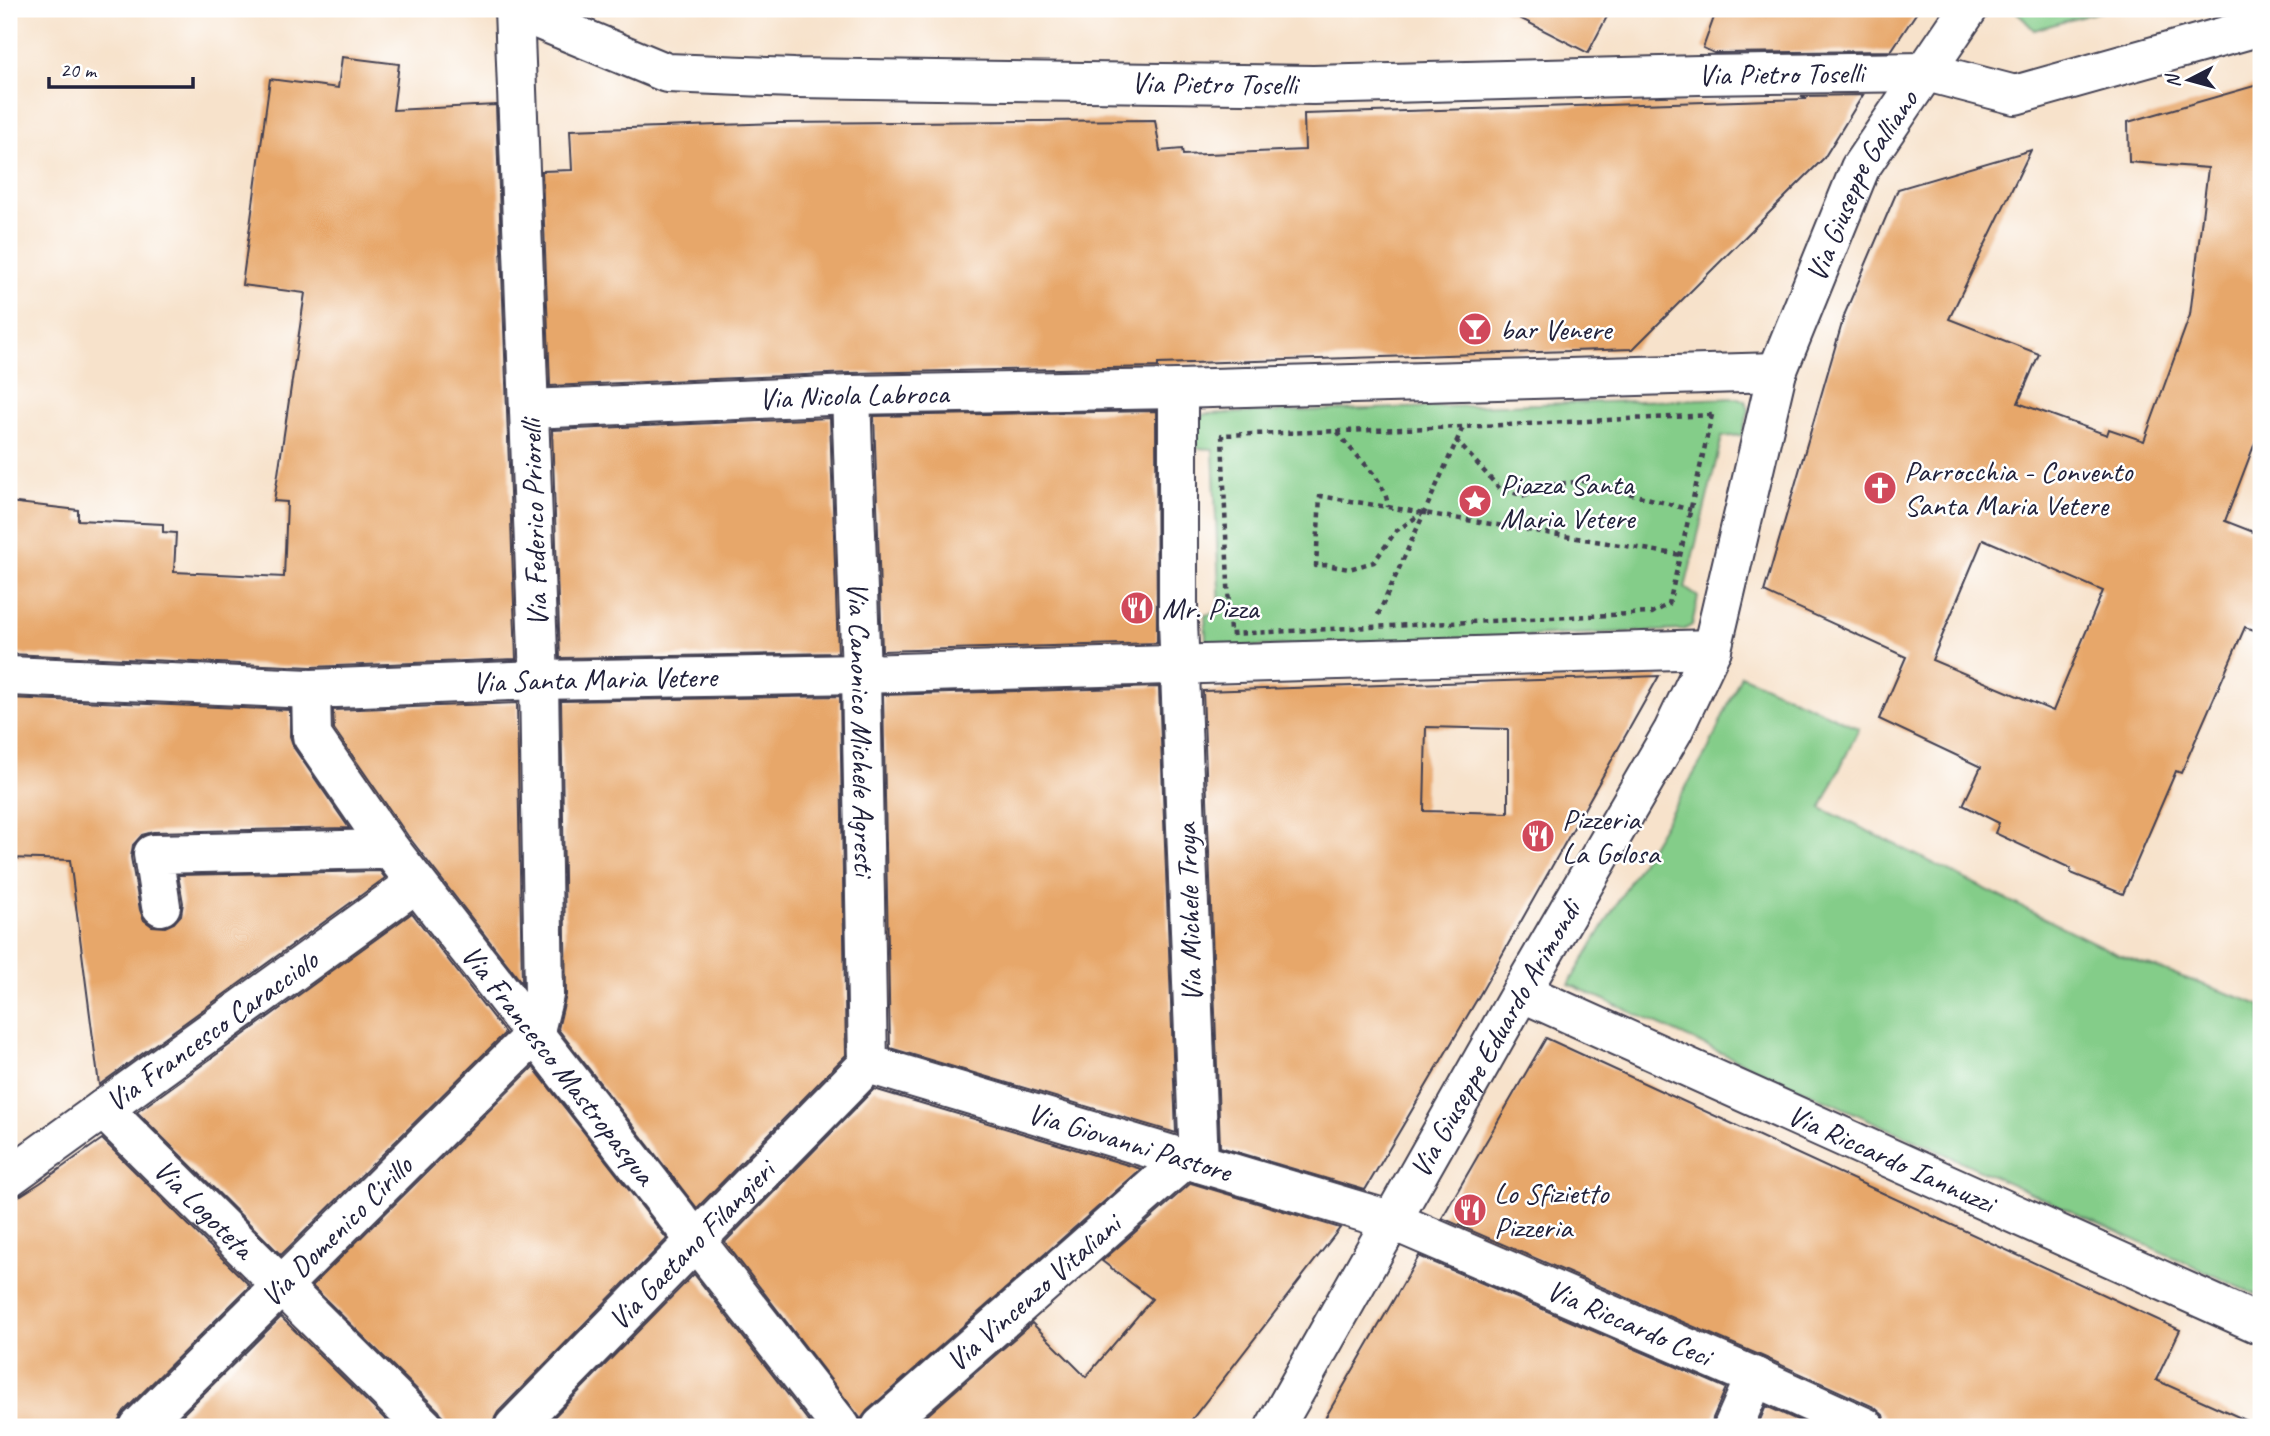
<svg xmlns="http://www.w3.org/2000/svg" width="2270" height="1436" font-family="Caveat,sans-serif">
  <rect width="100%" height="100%" fill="#fff"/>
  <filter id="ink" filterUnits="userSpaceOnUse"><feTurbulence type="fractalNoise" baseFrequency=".0143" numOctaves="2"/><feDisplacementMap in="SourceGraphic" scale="14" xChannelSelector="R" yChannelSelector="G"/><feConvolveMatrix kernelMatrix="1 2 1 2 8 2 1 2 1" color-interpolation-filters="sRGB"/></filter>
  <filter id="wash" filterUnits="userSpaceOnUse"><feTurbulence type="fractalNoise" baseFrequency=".00686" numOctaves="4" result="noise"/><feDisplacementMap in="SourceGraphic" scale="28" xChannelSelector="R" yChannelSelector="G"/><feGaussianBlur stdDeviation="1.57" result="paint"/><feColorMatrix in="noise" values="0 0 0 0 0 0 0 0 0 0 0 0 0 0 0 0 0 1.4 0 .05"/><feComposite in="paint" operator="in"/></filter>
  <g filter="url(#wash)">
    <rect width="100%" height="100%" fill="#f7e2cb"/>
    <g fill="#84cd89" stroke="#537862" stroke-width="2">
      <path d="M2014,9H2109L2034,30Z"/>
      <path d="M1738,398L1745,401L1749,410L1742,435L1722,437L1685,588L1698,597L1692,625L1683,630L1217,648L1206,640L1205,615L1220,612L1213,449L1196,448L1197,424L1204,414Z"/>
      <path d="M1741,675L1859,728L1821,808L2117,954L2261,1005V1297L1569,984L1708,750Z"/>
    </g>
    <g id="blocks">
      <g fill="#e7a76a" fill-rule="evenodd">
        <path d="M1502,9H1611L1588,53Z"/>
        <path d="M1717,9H1919L1891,51L1714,53L1703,48Z"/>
        <path d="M342,57L399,64L393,110L496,105L516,659L311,667L9,654V502L78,510V520L163,524V532L176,533L174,572L284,577L287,502L274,501L305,293L242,285L270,79L338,88Z"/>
        <path d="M2261,84V427L2225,521L2261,535V633L2245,627L2181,773L2176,771L2123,894L2071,873L2070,868L1995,833L1999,823L1963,805L1981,767L1879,719L1906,657L1764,592L1845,313L1898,189L2031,150L1949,319L2039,354L2018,403L2107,435L2109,429L2144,441L2190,315L2208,168L2129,162L2128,122ZM1983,539L2103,591L2053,711L1932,660Z"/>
        <path d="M1863,95L1824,158L1633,349L1158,364V367L850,373L550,386L542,171L572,170L570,130L778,123L1155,120L1160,151L1182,149L1183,155L1305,150L1304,114L1807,99L1801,96Z"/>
        <path d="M1156,411L1157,643L882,651L874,416Z"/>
        <path d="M830,418L838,653L560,658L552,430Z"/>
        <path d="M1659,676L1479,996L1365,1190L1220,1147L1203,691ZM1426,727L1508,729V813L1424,811Z"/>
        <path d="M1159,687L1176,1133L890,1048L883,695Z"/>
        <path d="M840,696L846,1055L697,1208L558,1029L566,995L561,701Z"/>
        <path d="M9,698L290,710V736L294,748L349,828L153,832L142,835L133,845L131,857L140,910L144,920L152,926L165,927L174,923L181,915L183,903L178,875L380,871L385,878L99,1085L70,860L9,858Z"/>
        <path d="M517,703L522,983L408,836L334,729L333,710Z"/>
        <path d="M412,913L505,1033L281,1255L137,1112Z"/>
        <path d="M1546,1038L2180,1330L2156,1380L2261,1427H1886L1883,1415L1874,1407L1764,1357L1442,1218Z"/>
        <path d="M533,1067L667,1239L498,1412L493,1421V1427H445V1421L439,1411L312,1286Z"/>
        <path d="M874,1089L1141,1169L867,1411L861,1419L725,1242Z"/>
        <path d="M102,1139L250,1286L124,1411L118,1421V1427H9V1198L21,1195L40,1183Z"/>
        <path d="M1191,1183L1340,1228L1186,1427H914L1032,1323L1086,1377L1152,1299L1102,1261Z"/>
        <path d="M1419,1256L1726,1388L1713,1418L1712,1427H1320Z"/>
        <path d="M694,1274L813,1427H544Z"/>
        <path d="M281,1317L393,1427H170Z"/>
        <path d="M1766,1406L1813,1427H1757Z"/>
      </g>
    </g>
  </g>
  <g filter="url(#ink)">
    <use href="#blocks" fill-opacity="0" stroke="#423f51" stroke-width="2"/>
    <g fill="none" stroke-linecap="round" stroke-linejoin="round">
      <defs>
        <g id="minor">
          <path id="s1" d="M513,9L667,73L794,78L1313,85L1699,75L1927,72L2015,95L2261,26"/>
          <path id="s2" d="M851,395L861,674L868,1064"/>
          <path id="s3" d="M530,409L851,395L1178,389"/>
          <path id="s4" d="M9,676L311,689L539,680L861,674L1712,649"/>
          <path id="s5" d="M311,689L312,736L390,849L841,1427"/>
          <path d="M161,906L153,854L390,849"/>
          <path id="s6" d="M1521,992L2261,1325"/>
          <path id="s7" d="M868,1064L1393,1221L1755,1377L1865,1427"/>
          <path id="s8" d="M103,1109L424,1427"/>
          <path d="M1199,1163L1178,621V389L1777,372"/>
          <path id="s9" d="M9,1177L416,883"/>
          <path id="s10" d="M139,1427L534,1035L544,995L539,680L514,9"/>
          <path id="s11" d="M514,1427L868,1064"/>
          <path id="s12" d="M881,1427L1185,1159"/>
          <path id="s13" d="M1275,1427L1521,992L1673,731L1712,649L1777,372L1860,168L1968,9"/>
          <path d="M1733,1427L1755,1377"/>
        </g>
      </defs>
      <use href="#minor" stroke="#423f51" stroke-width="42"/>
      <g stroke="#423f51" stroke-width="4.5" stroke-dasharray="5 5" stroke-linecap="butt">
        <path d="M1712,415L1669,604L1652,613L1230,634L1222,435L1463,427Z"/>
        <path d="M1338,432C1354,458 1385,475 1388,507"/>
        <path d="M1456,440L1500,489L1525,496L1556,484L1584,481L1691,510"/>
        <path d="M1424,512L1396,531L1374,562L1349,569L1326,565L1316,566L1320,496L1681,555"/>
        <path d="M1378,615L1463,427"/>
      </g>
      <use href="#minor" stroke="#fff" stroke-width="38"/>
    </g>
  </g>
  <defs>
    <symbol id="bar-disc" viewBox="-11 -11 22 22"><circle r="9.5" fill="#d1495b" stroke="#fff"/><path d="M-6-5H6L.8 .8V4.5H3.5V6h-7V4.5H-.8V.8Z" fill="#fff"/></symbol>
    <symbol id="church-disc" viewBox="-11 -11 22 22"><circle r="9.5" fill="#d1495b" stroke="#fff"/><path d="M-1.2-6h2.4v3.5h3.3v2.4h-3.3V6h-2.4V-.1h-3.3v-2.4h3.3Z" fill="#fff"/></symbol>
    <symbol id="sight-disc" viewBox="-11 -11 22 22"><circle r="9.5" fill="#d1495b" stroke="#fff"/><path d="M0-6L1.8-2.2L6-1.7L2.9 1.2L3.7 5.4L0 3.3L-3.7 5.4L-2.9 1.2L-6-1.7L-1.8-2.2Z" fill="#fff"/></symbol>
    <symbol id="restaurant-disc" viewBox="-11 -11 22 22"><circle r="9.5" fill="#d1495b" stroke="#fff"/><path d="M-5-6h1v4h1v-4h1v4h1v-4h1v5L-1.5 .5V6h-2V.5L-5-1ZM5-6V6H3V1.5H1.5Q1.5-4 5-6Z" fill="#fff"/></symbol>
  </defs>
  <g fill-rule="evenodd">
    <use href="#bar-disc" x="1456" y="310" width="38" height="38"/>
    <use href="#church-disc" x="1861" y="469" width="38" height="38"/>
    <use href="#sight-disc" x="1456" y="482" width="38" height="38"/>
    <use href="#restaurant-disc" x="1118" y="589" width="38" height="38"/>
    <use href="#restaurant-disc" x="1519" y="817" width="38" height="38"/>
    <use href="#restaurant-disc" x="1451" y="1191" width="38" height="38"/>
  </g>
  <g text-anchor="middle" stroke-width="5" stroke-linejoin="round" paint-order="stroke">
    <g font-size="30" fill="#22223b" stroke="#fff">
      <text dy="10" stroke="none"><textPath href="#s1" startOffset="1281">Via Pietro Toselli</textPath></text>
      <text dy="10" stroke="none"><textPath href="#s1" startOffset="714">Via Pietro Toselli</textPath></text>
      <text dy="10" stroke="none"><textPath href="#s13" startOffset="1382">Via Giuseppe Galliano</textPath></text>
      <text dy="10" stroke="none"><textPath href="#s3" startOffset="324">Via Nicola Labroca</textPath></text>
      <text transform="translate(534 523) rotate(-92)" y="10">Via Federico Priorelli</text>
      <text dy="10" stroke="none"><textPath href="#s4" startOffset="586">Via Santa Maria Vetere</textPath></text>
      <text dy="10" stroke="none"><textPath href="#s2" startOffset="334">Via Canonico Michele Agresti</textPath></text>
      <text transform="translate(1189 913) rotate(-92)" y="10">Via Michele Troya</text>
      <text dy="10" stroke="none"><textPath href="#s9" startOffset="250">Via Francesco Caracciolo</textPath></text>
      <text dy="10" stroke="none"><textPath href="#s13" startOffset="446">Via Giuseppe Eduardo Arimondi</textPath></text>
      <text dy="10" stroke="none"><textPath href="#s5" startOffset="458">Via Francesco Mastropasqua</textPath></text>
      <text dy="10" stroke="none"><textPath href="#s7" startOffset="273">Via Giovanni Pastore</textPath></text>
      <text dy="10" stroke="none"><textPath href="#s6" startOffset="406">Via Riccardo Iannuzzi</textPath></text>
      <text dy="10" stroke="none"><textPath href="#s8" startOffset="142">Via Logoteta</textPath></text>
      <text dy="10" stroke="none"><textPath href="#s10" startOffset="278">Via Domenico Cirillo</textPath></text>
      <text dy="10" stroke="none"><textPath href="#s11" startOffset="254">Via Gaetano Filangieri</textPath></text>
      <text dy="10" stroke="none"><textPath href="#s12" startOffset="203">Via Vincenzo Vitaliani</textPath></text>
      <text dy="10" stroke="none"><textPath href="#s7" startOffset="805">Via Riccardo Ceci</textPath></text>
    </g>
    <g font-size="30" fill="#22223b" stroke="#fff" text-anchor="start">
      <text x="1500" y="339">bar Venere</text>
      <text x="1904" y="481">Parrocchia - Convento<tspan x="1904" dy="34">Santa Maria Vetere</tspan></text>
      <text x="1500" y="494">Piazza Santa<tspan x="1500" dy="34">Maria Vetere</tspan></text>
      <text x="1162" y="618">Mr. Pizza</text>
      <text x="1562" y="829">Pizzeria<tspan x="1562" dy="34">La Golosa</tspan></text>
      <text x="1494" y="1203">Lo Sfizietto<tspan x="1494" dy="34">Pizzeria</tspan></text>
    </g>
  </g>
  <rect width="2270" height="1436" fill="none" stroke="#fff" stroke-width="35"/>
  <g transform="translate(2189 80) rotate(264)" stroke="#ffffff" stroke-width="5" paint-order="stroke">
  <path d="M0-5L12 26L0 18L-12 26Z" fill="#22223b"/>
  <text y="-10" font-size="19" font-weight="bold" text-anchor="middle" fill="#22223b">N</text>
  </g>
  <path d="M49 77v10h144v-10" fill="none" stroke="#22223b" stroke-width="3.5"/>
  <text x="60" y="77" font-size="21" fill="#22223b" stroke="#ffffff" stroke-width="5" paint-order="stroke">20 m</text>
</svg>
